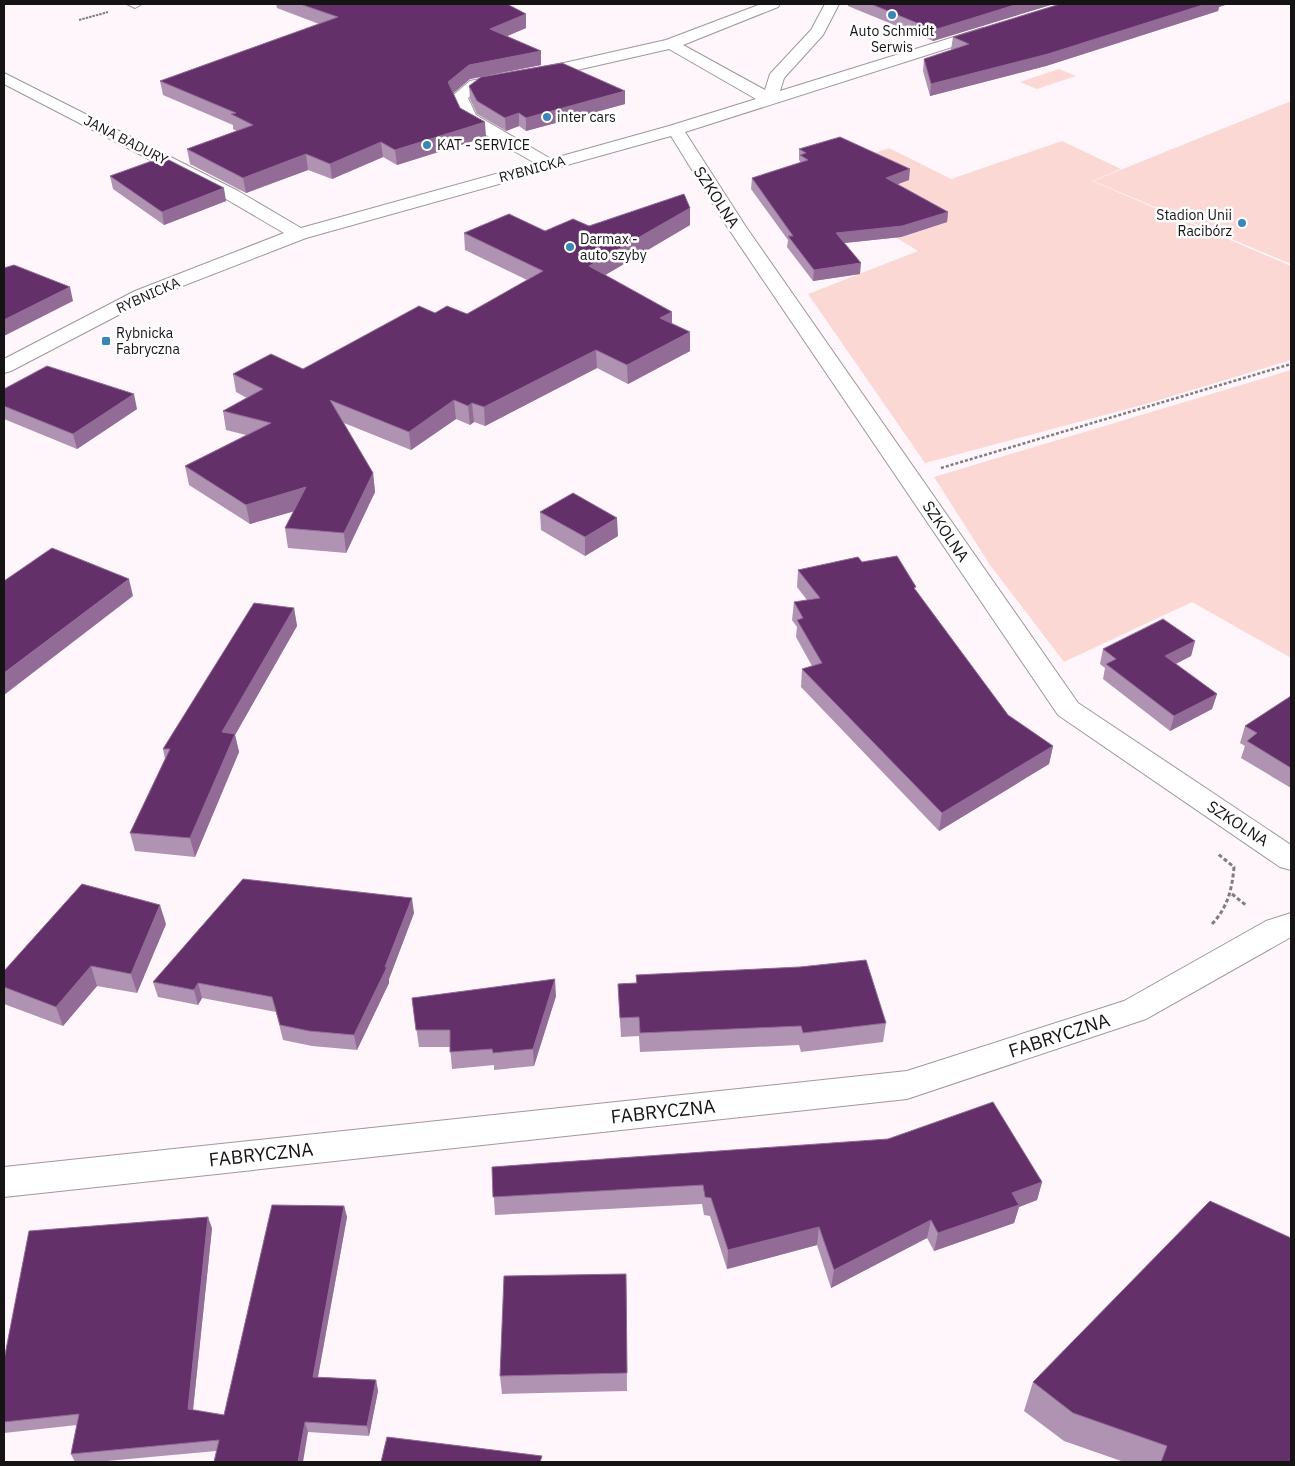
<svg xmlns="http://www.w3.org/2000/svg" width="1295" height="1466" font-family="'IBM Plex Sans',sans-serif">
  <rect width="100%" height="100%" fill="#fef6fb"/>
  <g fill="#fcd8d5">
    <path d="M1059,69L1076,76L1037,89L1020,82Z"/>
    <path d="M1291,101V264L1093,181Z"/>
    <path d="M1062,141L1121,169L1092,181L1291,266V360L1146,404L925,463L808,294L918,251L810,185L811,174L889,148L951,179Z"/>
    <path d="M1291,370V658L1192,602L1064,662L990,565L934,477Z"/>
  </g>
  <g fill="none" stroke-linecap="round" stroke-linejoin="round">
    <defs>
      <g id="minor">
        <path d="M127,4H142L135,8Z"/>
        <path d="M761,4H780L778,7L683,45L765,90L770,74L811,30L825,4H839L823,35L784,78L780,91L983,28H993L995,31L993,34L685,132L746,227L1078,703L1291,845V870L1280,867L1058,715L728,228L671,136L306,238L149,299L11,371L4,373V359L135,291L284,233L226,199L4,84V73L238,191L301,228L535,163L463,122L451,97L470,81L564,63L666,40ZM669,49L756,99L669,126L551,159L476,115L468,98L481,88L564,73Z"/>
        <path d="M1291,913V937L1146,1019L907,1099L4,1197V1167L907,1071L1124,1001L1266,921Z"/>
      </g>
    </defs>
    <use href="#minor" stroke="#a0969c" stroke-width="2"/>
    <path stroke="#817c7f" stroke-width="2" stroke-dasharray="2.5 1" stroke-linecap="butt" d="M79,20L108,12"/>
    <path stroke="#817c7f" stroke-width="2.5" stroke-dasharray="3 2" stroke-linecap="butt" d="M941,468L1291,364"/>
    <g stroke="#817c7f" stroke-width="3" stroke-dasharray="4 2.5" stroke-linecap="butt">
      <path d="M1232,894L1247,906"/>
      <path d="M1212,924C1228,907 1232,889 1234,867L1218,854"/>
    </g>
    <use href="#minor" fill="#fff" fill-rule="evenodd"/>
  </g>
  <g fill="#b093b2">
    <path d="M276,4H507L526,14V28L507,36L541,51V65L470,79L453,93L460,108L486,137L397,165L383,157L332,179L308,170L246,193L190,164L187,149L237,131L233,129V125L163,95L160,81L319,24L277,8Z"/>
    <path d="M848,4H1054L933,41L848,6Z"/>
    <path d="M1060,4H1228L1219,7L1218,11L1046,66L930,96L923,71L924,59L952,50L951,49L953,37Z"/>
    <path d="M469,86L625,91V104L526,131L519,126L506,131L477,114L470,99Z"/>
    <path d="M799,149L909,180L897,184L948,212L947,222L901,237L844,243L860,274L813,281L787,247L788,240L751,189L752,178L800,163V161L799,160Z"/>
    <path d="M110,176L226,201L164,225L113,189Z"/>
    <path d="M690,208V225L605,275L672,323L690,351L628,384L597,368L485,426L474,422L470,425L456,419L411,450L344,423L373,473L375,492L346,553L288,548L285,528L294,511L250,524L189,485L185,466L246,435L226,430L223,411L247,398L236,392L233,374L303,369L435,313L467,314L527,280L465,250L464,233L545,231L589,226Z"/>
    <path d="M4,389L137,409L77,449L4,419Z"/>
    <path d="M540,512L618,536L585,556L541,530Z"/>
    <path d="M862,562L916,590L1008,715L1053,746L1049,764L939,831L801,687L802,669L812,666L796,637L797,627L792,620L794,602L807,600L797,587L798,570Z"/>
    <path d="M294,608L297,626L235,735L239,752L195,857L135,851L130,833L165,759L163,749Z"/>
    <path d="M1195,641L1191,656L1176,664L1217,694L1212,709L1170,731L1103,679L1105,668L1100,664L1103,649Z"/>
    <path d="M1291,696V788L1241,758L1245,746L1240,743L1245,726Z"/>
    <path d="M414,913L389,979V983L357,1050L312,1046L283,1040L276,1012L202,998L198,1005L158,997L153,982Z"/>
    <path d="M166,924L137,993L97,986L63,1026L4,1004V971Z"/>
    <path d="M636,975L886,1023L883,1042L801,1052L799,1045L640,1052L639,1036L621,1037L619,1003L618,984L636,983Z"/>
    <path d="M556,996L534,1066L494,1070V1065L452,1069L450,1047H419L412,998Z"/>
    <path d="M492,1167L1042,1182L1037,1200L1019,1207L1014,1223L934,1251L927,1238L831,1288L817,1245L727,1269L710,1216L704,1215L702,1204L495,1215Z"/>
    <path d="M344,1206L347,1217L318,1377L376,1380L378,1391L369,1436L308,1432L216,1451L96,1462H75L71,1454L77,1425L4,1433V1360L212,1228L193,1410L224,1415Z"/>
    <path d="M626,1274L627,1391L502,1394L500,1376Z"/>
    <path d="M1033,1382L1291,1462H1124L1064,1441L1024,1411Z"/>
  </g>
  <g fill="#926b96">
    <path d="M1018,4H1054L933,41L934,30Z"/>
    <path d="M1206,4H1228L1219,7L1218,11L1046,66L930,96L931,84Z"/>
    <path d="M526,14V28L491,43L490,29Z"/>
    <path d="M541,51V65L470,79L449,97L448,82L469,65Z"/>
    <path d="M625,91V104L526,131V118Z"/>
    <path d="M519,113V126L506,131L505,118Z"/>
    <path d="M485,122L486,137L397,165L395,150Z"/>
    <path d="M381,142L383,157L332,179L330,164Z"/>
    <path d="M306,154L308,170L246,193L243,178Z"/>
    <path d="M910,169L909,180L885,189L886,178Z"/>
    <path d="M224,188L226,201L164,225L162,212Z"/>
    <path d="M690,208V225L590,284L589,266Z"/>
    <path d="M948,212L947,222L901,237L835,244L836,233Z"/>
    <path d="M861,263L860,274L813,281L814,270Z"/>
    <path d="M70,287L73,301L4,336V320Z"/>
    <path d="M672,312V330L660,318Z"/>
    <path d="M690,332V351L628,384L627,365Z"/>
    <path d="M596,350L597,368L485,426L484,407Z"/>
    <path d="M134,394L137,409L77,449L73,434Z"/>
    <path d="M454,400L456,419L411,450L409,432Z"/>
    <path d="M472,403L474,422L470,425L468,406Z"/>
    <path d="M373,473L375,492L346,553L344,533Z"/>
    <path d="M306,487L309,507L250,524L246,505Z"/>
    <path d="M617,518L618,536L585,556V537Z"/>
    <path d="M129,579L133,596L4,695V673Z"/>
    <path d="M294,608L297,626L235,735L239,752L195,857L190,838L222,732Z"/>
    <path d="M1195,641L1191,656L1161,671L1165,656Z"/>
    <path d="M1217,694L1212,709L1170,731L1174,716Z"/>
    <path d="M1053,746L1049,764L939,831L942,813Z"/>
    <path d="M412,898L414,913L389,979V983L357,1050L354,1035L385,967Z"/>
    <path d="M160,905L166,924L137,993L131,974Z"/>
    <path d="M91,966L97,986L63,1026L56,1007Z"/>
    <path d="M555,979L556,996L534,1066L533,1049Z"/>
    <path d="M198,983L202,998L198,1005L194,990Z"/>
    <path d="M1042,1182L1037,1200L1019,1207L1014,1223L934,1251L938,1233L1012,1193Z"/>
    <path d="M344,1206L347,1217L316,1387L313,1377Z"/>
    <path d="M208,1217L212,1228L192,1419L188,1409Z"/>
    <path d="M931,1220L927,1238L831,1288L834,1270Z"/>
    <path d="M819,1227L817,1245L727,1269L728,1250Z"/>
    <path d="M376,1380L378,1391L369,1436L367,1426Z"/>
    <path d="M305,1422L308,1432L303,1462H298Z"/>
  </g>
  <g fill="#63306a" stroke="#926b96">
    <path d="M300,4H507L526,14L490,29L541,51L469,65L448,82L460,108L485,122L395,150L381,142L330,164L306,154L243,178L187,149L253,125L231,114L236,113L160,81L338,17Z"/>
    <path d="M871,4H1018L934,30Z"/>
    <path d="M1060,4H1206L1048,54L931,84L924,59L969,44L953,37Z"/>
    <path d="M562,63L625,91L526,118L519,113L505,118L477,101L469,86L481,77Z"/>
    <path d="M840,137L910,169L886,178L948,212L902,226L836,233L861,263L814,270L788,236H793L752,178L808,160L800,155L806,153L799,149Z"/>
    <path d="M163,157L224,188L162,212L110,176Z"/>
    <path d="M684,194L690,208L589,266L672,312L660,318L690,332L627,365L596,350L484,407L472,403L468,406L454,400L409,432L330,400L373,473L344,533L285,528L306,487L246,505L185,466L271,423L223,411L263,389L233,374L271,354L303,369L419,306L435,313L447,306L467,314L543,271L464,233L509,214L545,231L573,219L589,226Z"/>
    <path d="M14,265L70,287L4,320V268Z"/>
    <path d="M47,366L134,394L73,434L4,406V389Z"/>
    <path d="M573,493L617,518L585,537L540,512Z"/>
    <path d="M52,548L129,579L4,673V581Z"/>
    <path d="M897,556L916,587L914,588L1008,715L1053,746L942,813L802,669L822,663L797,620L803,618L794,602L820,598L798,570L858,557L862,562Z"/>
    <path d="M254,603L294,608L222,732L235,734L190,838L130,833L170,749H163Z"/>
    <path d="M1163,619L1195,641L1165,656L1217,694L1174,716L1106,664L1116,659L1103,649Z"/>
    <path d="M1291,696V768L1247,741L1257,733L1245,726Z"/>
    <path d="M243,879L412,898L385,967H387L354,1035L309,1031L280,1025L272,997L198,983L194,990L153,982Z"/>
    <path d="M82,884L160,905L131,974L91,966L56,1007L4,987V971Z"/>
    <path d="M866,960L886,1023L803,1033L801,1026L640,1033L639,1017L620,1018L618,984L637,983L636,975L800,967Z"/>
    <path d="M555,979L533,1049L493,1053L492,1049L450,1052V1030H416L412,998Z"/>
    <path d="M993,1102L1042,1182L1012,1193L1019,1205L938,1233L931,1220L834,1270L819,1227L728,1250L711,1198L705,1197L703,1185L493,1197L492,1167L888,1139Z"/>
    <path d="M1210,1201L1291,1238V1462H1161L1167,1446L1073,1413L1033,1382Z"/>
    <path d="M272,1205L344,1206L313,1377L376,1380L367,1426L305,1422L298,1462H214L219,1440L71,1454L79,1414L4,1422V1360L29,1231L208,1217L188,1409L224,1415Z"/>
    <path d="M626,1274L627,1373L500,1376L504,1276Z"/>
    <path d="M387,1437L542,1456L540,1462H381Z"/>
  </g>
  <g fill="#3b86b9" stroke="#fff" stroke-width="2">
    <circle cx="892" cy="15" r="5"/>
    <circle cx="547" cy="117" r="5"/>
    <circle cx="427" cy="145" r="5"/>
    <circle cx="1242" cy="223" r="5"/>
    <circle cx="570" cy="247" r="5"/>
    <rect x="101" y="336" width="10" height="10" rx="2.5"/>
  </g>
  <g text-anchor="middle" stroke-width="5" stroke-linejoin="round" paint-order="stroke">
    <g font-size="14" fill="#161315" stroke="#fff" text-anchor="start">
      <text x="892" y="36" text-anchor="middle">Auto Schmidt<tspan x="892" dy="16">Serwis</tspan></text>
      <text x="557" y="122">inter cars</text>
      <text x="437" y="150">KAT - SERVICE</text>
      <text x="1232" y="220" text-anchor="end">Stadion Unii<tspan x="1232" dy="16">Racibórz</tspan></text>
      <text x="580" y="244">Darmax -<tspan x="580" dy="16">auto szyby</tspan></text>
      <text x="116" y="338">Rybnicka<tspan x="116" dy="16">Fabryczna</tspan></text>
    </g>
    <g font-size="14" fill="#161315" stroke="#fff">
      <text transform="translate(126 140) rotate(27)" y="5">JANA BADURY</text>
      <text transform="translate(532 169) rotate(-15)" y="5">RYBNICKA</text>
      <text transform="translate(148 295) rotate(-24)" y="5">RYBNICKA</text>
    </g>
    <g font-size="16" fill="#161315" stroke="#fff">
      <text transform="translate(717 197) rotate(57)" y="6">SZKOLNA</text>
      <text transform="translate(946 531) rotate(56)" y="6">SZKOLNA</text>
      <text transform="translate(1238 823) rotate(33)" y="6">SZKOLNA</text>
    </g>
    <g font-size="19" fill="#161315" stroke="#fff">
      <text transform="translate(1059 1035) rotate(-18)" y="7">FABRYCZNA</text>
      <text transform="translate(663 1111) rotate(-6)" y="7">FABRYCZNA</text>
      <text transform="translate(261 1154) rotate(-6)" y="7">FABRYCZNA</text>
    </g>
  </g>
  <rect width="1295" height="1466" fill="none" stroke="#161315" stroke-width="10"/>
</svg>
